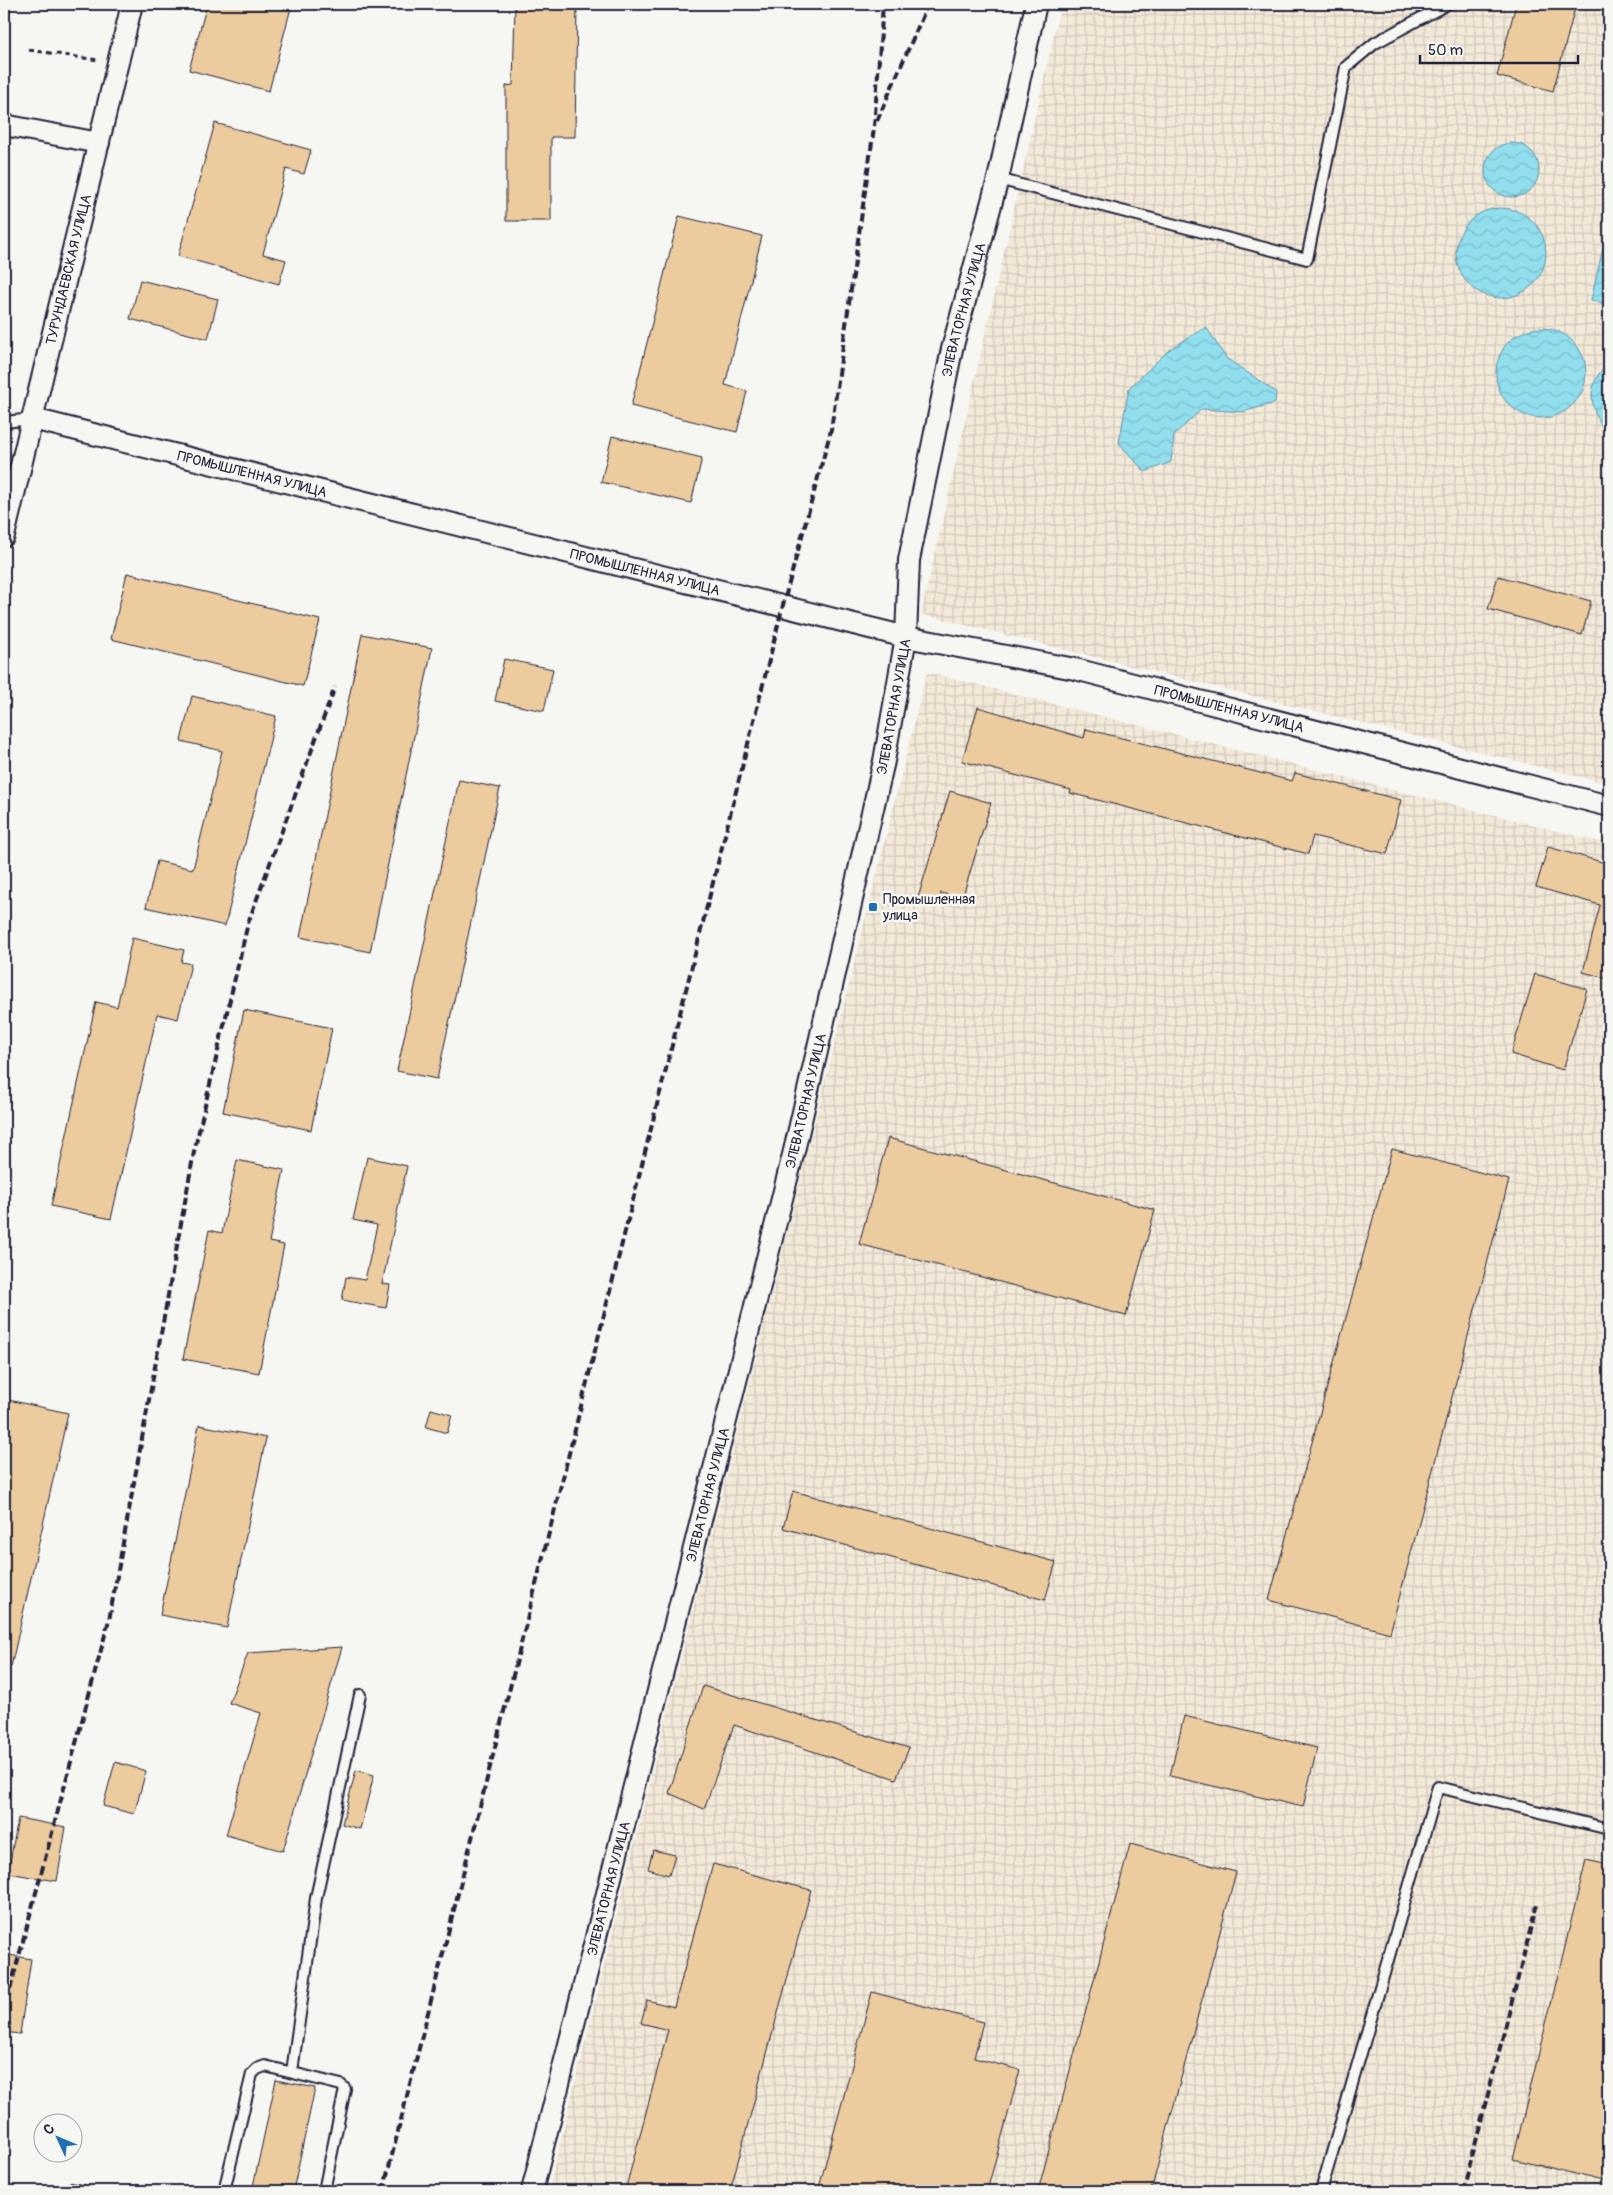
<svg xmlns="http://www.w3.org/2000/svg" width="1613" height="2195" font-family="Pangolin,sans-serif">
  <defs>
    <pattern id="industrial-grid" width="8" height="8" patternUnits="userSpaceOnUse" patternTransform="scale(1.25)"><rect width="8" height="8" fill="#f3e9d9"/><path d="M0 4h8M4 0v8" fill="none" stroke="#d0c8bb"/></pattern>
    <pattern id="water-waves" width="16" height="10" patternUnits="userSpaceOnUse" patternTransform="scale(1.25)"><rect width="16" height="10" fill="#90deee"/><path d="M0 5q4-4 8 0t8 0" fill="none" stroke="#7cbecd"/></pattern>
  </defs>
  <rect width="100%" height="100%" fill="#f6f6f2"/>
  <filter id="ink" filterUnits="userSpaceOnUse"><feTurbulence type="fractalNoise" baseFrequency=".02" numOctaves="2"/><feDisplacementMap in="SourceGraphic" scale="10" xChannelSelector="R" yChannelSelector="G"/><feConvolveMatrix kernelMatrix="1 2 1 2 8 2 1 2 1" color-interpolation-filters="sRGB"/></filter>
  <g filter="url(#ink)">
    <g fill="url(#industrial-grid)">
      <path d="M1061,4H1609V784L921,614Z"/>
      <path d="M927,672L1609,844V2191H548Z"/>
    </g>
    <g fill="url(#water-waves)" stroke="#6493a6">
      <circle cx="1512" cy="170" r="27"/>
      <circle cx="1501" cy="253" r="45"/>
      <path d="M1609,222V305L1591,300Z"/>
      <path d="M1206,327L1226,358L1276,392L1275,403L1242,412L1202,409L1174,435L1171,462L1145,472L1119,443L1129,388L1170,349Z"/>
      <circle cx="1541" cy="373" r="45"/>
      <path d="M1609,363V434C1588,413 1585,383 1609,363Z"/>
    </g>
    <g fill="#eccb9e" stroke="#22223b">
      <path d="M207,4H292L269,91L189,70Z"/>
      <path d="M515,4H577L575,137H551V221H506V86L513,85Z"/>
      <path d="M1516,4H1576L1553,91L1497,76Z"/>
      <path d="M215,123L311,150L304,174L286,169L263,254L286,260L279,284L178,256Z"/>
      <path d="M679,216L762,236L725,385L747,391L737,432L631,406Z"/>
      <path d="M140,280L218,299L208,339L130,319Z"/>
      <path d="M612,436L702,458L691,503L601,482Z"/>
      <path d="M127,573L320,620L303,686L111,639Z"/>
      <path d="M1498,576L1591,601L1582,635L1488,609Z"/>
      <path d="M362,634L432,648L370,952L300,937Z"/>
      <path d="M504,659L553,669L544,711L495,701Z"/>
      <path d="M192,696L276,716L225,926L146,907L157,861L193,869L222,751L181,741Z"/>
      <path d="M978,707L1084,738L1086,729L1292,781L1295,773L1401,800L1387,854L1313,836L1308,854L1070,793L1071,790L962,761Z"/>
      <path d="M459,780L500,788L437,1079L397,1071Z"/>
      <path d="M950,791L991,803L962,899L941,893L937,907L917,901Z"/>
      <path d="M1548,847L1609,864V979L1583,972L1600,905L1536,887Z"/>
      <path d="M132,938L184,950L181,962L191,964L178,1019L157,1014L111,1219L51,1206L96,1002L117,1007Z"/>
      <path d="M1535,974L1587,989L1563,1070L1511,1054Z"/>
      <path d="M244,1010L332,1028L311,1130L223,1112Z"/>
      <path d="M888,1138L1155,1210L1126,1316L859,1244Z"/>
      <path d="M1392,1149L1509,1180L1390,1633L1269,1600Z"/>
      <path d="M367,1157L407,1166L382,1284L390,1285L386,1308L342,1300L346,1277L365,1280L377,1225L353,1220Z"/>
      <path d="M237,1160L284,1170L269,1242L284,1245L259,1373L183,1359L209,1230L222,1233Z"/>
      <path d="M4,1399L68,1413L11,1667L4,1666Z"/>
      <path d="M431,1409L452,1415L447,1433L426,1427Z"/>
      <path d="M199,1425L266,1438L227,1628L160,1615Z"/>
      <path d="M793,1491L1056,1562L1045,1600L783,1528Z"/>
      <path d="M342,1647L283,1851L226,1835L261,1713L229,1703L248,1653Z"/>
      <path d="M703,1686L909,1748L896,1779L734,1725L704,1809L669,1793Z"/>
      <path d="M1184,1716L1317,1748L1303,1807L1170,1776Z"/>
      <path d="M115,1762L146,1771L134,1814L103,1806Z"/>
      <path d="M356,1770L374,1775L360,1829L342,1824Z"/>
      <path d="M18,1818L66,1827L57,1881L8,1873Z"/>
      <path d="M1130,1844L1236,1872L1151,2191H1038Z"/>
      <path d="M653,1850L675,1855L669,1875L648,1869Z"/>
      <path d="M1586,1860L1609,1865V2182L1513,2159Z"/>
      <path d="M713,1864L811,1890L730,2191H625L668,2030L641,2023L647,2000L674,2007Z"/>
      <path d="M4,1954L31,1959L20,2034L4,2032Z"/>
      <path d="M872,1992L983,2022L974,2058L1020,2070L987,2191H818Z"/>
      <path d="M276,2080L315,2088L293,2191H252Z"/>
    </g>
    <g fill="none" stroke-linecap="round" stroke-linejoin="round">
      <defs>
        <g id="service">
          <path d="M998,179L1307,259L1346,67L1375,43L1447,4"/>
          <path d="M4,422L33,419"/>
          <path d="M292,2072L316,1898L360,1695"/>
          <path d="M71,2189L81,2191"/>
          <path d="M224,2191L252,2074L257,2069L265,2066L341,2085L345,2089L324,2191"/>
          <path d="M1321,2191L1438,1787L1609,1829"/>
        </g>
        <g id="minor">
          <path d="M4,125L99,143"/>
          <path id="s1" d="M33,419L906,637L1075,669L1609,806"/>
          <path id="s2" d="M4,536L132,4"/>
          <path id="s3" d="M532,2191L794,1151L884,761L906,637L909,560L952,349L998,179L1036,4"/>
        </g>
      </defs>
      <use href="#service" stroke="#22223b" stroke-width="14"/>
      <use href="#minor" stroke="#22223b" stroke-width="24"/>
      <path stroke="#22223b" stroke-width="3" stroke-dasharray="5 4" stroke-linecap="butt" d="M29,50L98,60"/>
      <use href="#service" stroke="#f6f6f2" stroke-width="10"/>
      <use href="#minor" stroke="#f6f6f2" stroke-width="20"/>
      <g stroke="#22223b" stroke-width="4" stroke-dasharray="8 4" stroke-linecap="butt">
        <path d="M877,121L928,4"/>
        <path d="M4,2012L109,1620L194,1152L248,923L335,687"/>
        <path d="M383,2191L783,605L831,430L874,128L883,4"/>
        <path d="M1463,2191L1537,1904"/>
      </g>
    </g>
  </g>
  <rect fill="#1f6fb2" stroke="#f6f6f2" stroke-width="2" x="868" y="902" width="10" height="10" rx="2.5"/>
  <g text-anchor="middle" stroke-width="5" stroke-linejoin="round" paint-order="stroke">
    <g font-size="14" fill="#22223b" stroke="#f6f6f2">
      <text dy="5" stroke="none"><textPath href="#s2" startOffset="274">ТУРУНДАЕВСКАЯ УЛИЦА</textPath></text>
      <text dy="5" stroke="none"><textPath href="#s3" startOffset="1932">ЭЛЕВАТОРНАЯ УЛИЦА</textPath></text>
      <text dy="5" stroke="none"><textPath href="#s1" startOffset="226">ПРОМЫШЛЕННАЯ УЛИЦА</textPath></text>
      <text dy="5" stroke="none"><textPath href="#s1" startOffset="631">ПРОМЫШЛЕННАЯ УЛИЦА</textPath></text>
      <text dy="5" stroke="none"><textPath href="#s3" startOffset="1528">ЭЛЕВАТОРНАЯ УЛИЦА</textPath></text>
      <text dy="5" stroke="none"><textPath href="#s1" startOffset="1231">ПРОМЫШЛЕННАЯ УЛИЦА</textPath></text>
      <text dy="5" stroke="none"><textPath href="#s3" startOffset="1124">ЭЛЕВАТОРНАЯ УЛИЦА</textPath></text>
      <text dy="5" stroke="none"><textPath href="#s3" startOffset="718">ЭЛЕВАТОРНАЯ УЛИЦА</textPath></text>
      <text dy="5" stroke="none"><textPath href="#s3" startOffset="312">ЭЛЕВАТОРНАЯ УЛИЦА</textPath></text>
    </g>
    <g font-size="14" fill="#22223b" stroke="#f6f6f2" text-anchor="start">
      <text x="883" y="904">Промышленная<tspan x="883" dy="16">улица</tspan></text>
    </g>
  </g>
  <rect width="1613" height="2195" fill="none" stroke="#f6f6f2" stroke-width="20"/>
  <rect x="10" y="10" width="1593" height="2175" fill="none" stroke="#22223b" stroke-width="2" filter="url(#ink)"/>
  <g transform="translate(58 2138) rotate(314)"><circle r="24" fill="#f6f6f2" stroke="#a1a1a9"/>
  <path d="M0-4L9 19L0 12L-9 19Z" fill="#1f6fb2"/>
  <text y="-8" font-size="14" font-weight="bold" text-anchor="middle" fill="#22223b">С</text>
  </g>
  <path d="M1420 55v8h158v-8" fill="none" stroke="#22223b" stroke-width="2.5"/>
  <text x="1428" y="55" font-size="15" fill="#22223b" stroke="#f6f6f2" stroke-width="4" paint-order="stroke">50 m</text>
</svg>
